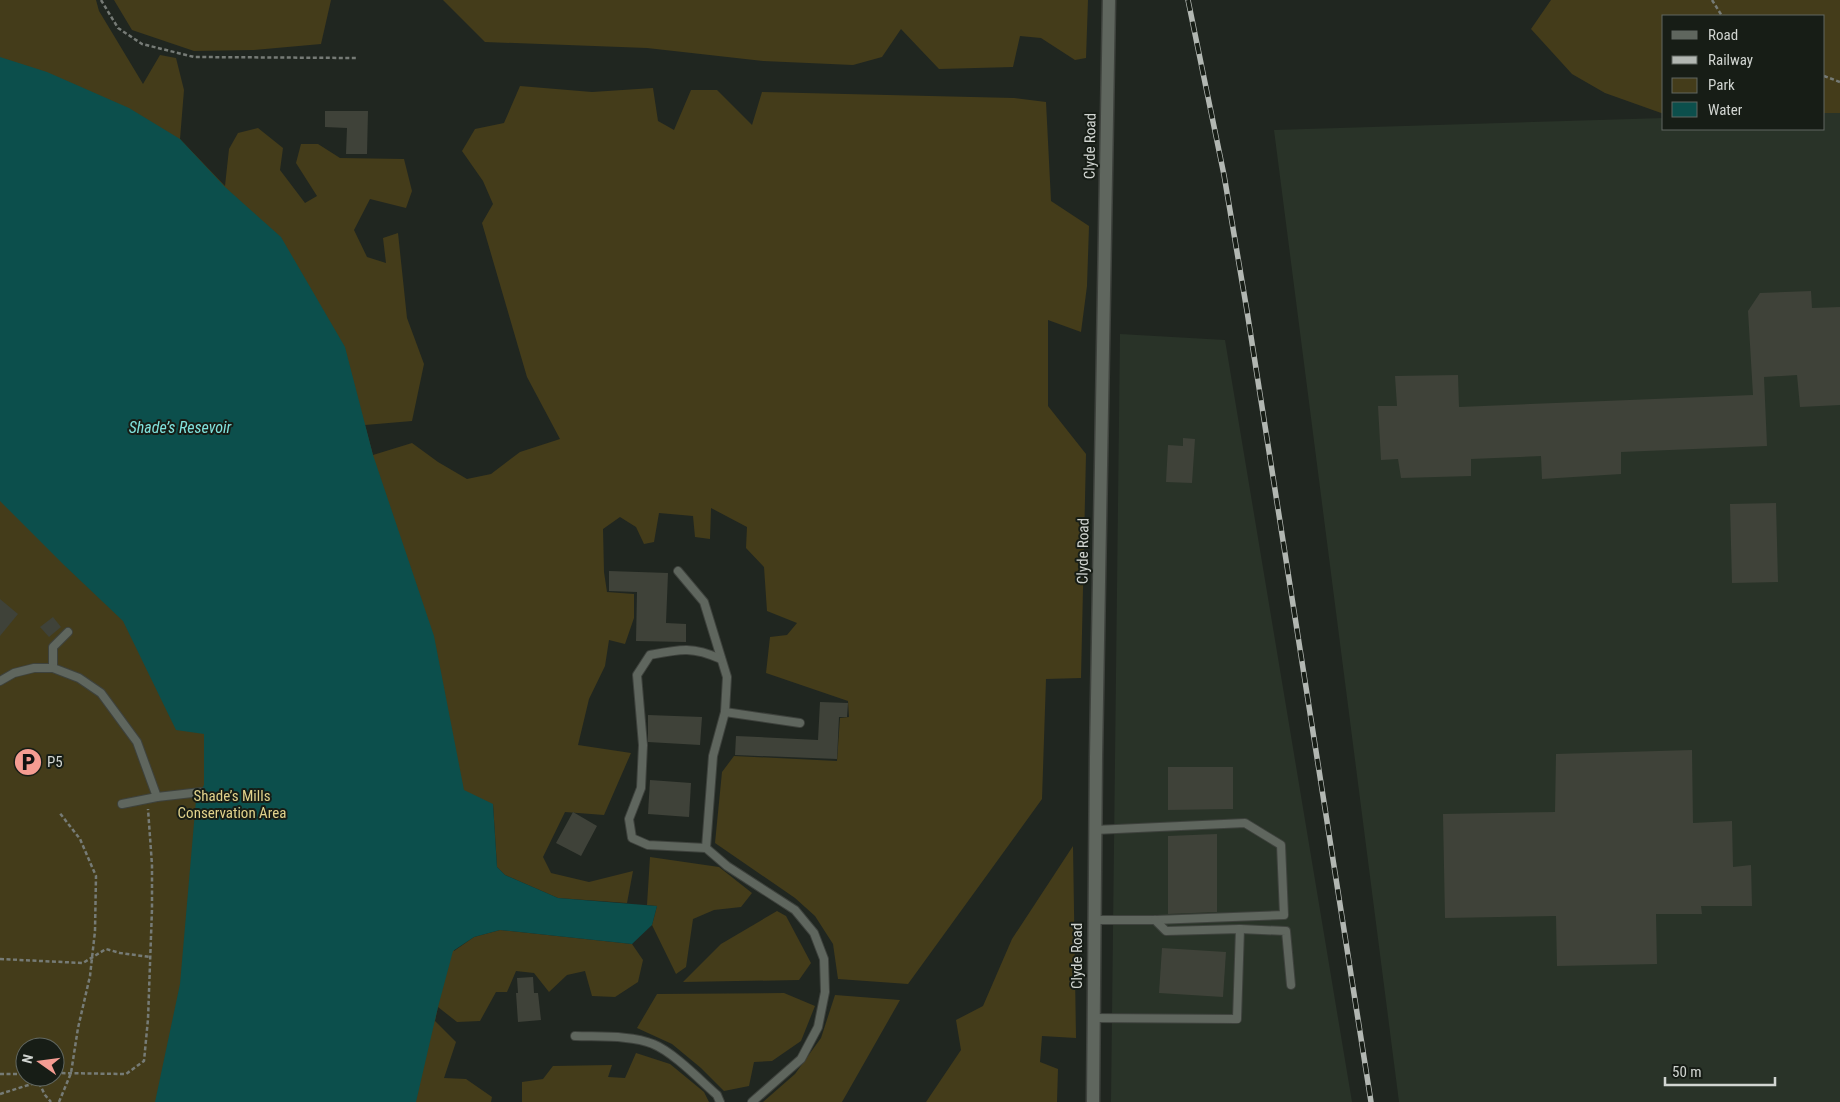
<svg xmlns="http://www.w3.org/2000/svg" width="1840" height="1102" font-family="'Roboto Condensed',sans-serif">
  <rect width="100%" height="100%" fill="#202620"/>
  <g fill="#293328">
    <path d="M1840,112V1102H1399L1274,130L1664,118V129H1824V113Z"/>
    <path d="M1120,334L1225,340L1352,1102H1111Z"/>
  </g>
  <g fill="#443c1a" fill-rule="evenodd">
    <path d="M0,0H96L99,11L143,84L160,55L176,58L184,90L180,139L225,186L229,149L238,133L258,128L283,148L280,170L305,203L317,196L296,163L301,144H318L340,158L404,159L412,191L406,208L370,199L354,230L367,257L386,263L383,238L398,233L407,318L424,364L412,421L365,425L373,455L412,443L438,462L467,479L491,474L520,452L560,439L527,377L482,223L493,204L483,181L462,151L475,129L504,123L520,86L592,92L653,88L658,121L674,130L691,90H717L752,125L762,92L1014,98L1046,102L1051,201L1089,226L1087,286L1081,332L1048,320V406L1086,454L1081,678L1046,679L1042,799L908,984L838,979L833,944L815,916L795,898L715,843L722,772L734,756L837,761L840,718L849,717L848,701L766,673L770,637L787,635L797,623L767,611L764,567L746,548L747,527L711,508L710,539L695,537L693,516L659,513L654,542L644,544L636,527L620,517L603,529L604,572L607,592L634,594V618L625,644L609,640L605,666L589,699L578,745L631,753L604,815L565,812L543,857L551,873L589,882L633,871L627,903L558,898L505,875L497,867L493,804L454,951L474,937L500,930L632,944L643,960L638,982L615,997L592,996L585,971L567,975L549,992L534,973L516,971L507,992H496L480,1021L457,1022L438,1007L435,1021L456,1042L444,1078L466,1079L492,1097L491,1102H0ZM25,1047H55V1077H25Z"/>
    <path d="M114,0H331L321,44L254,50L194,51L132,30Z"/>
    <path d="M443,0H1088L1086,58L1075,60L1041,38L1020,36L1013,67L939,69L901,29L882,57L853,65L763,61L647,48L485,42Z"/>
    <path d="M1551,0H1840V113H1824V16H1664V114L1605,93L1572,74L1531,29Z"/>
    <path d="M1073,846L1076,1038L1042,1036L1040,1062L1058,1069L1057,1102H926L961,1050L956,1020L983,1006L1012,939Z"/>
    <path d="M650,857L719,867L752,893L741,907L714,910L693,919L686,967L676,974L652,925L657,906L647,905Z"/>
    <path d="M777,911L786,916L811,963L799,980L683,982L721,944Z"/>
    <path d="M784,993L815,1006L801,1041L772,1061L754,1062L749,1086L724,1091L701,1068L672,1044L637,1028L657,994Z"/>
    <path d="M835,995L900,1000L842,1102H763L795,1074L821,1038Z"/>
    <path d="M636,1053L670,1064L704,1092L709,1102H522V1082L543,1079L553,1066L612,1065L608,1077L625,1078Z"/>
  </g>
  <path fill="#0c4f4c" d="M0,57L47,72L129,108L180,139L225,187L281,237L345,347L373,455L434,636L464,790L493,804L497,867L505,875L558,898L657,906L652,925L632,944L500,930L474,937L453,951L438,1007L416,1102H155L180,984L196,800L204,785V734L176,730L123,621L64,565L0,501Z"/>
  <g fill="#3f4239">
    <path d="M325,111H368L367,154H346L347,128L325,127Z"/>
    <path d="M1811,291L1812,308L1840,307V405L1800,407L1797,375L1764,377L1767,446L1621,452V474L1542,479L1541,456L1471,459V476L1401,478L1398,459L1381,460L1378,406H1397L1395,376L1458,375L1459,407L1753,395L1748,311L1760,293Z"/>
    <path d="M1183,438L1195,439L1192,483L1166,482L1168,445L1183,446Z"/>
    <path d="M1776,503L1778,582L1732,583L1730,504Z"/>
    <path d="M609,571L668,573L666,623L686,624V642L636,641L637,592L609,591Z"/>
    <path d="M0,599L18,614L0,636Z"/>
    <path d="M53,617L61,627L49,637L40,627Z"/>
    <path d="M820,702L848,703L847,717H839L837,759L735,755L736,736L818,740Z"/>
    <path d="M648,715L702,717L700,745L648,742Z"/>
    <path d="M1692,750L1693,823L1732,821L1733,867L1751,865L1752,906H1701L1702,914H1656L1657,964L1557,966L1556,916L1445,918L1443,814L1555,812L1556,754Z"/>
    <path d="M1168,767H1233V809L1168,810Z"/>
    <path d="M650,780L691,783L689,817L648,814Z"/>
    <path d="M573,812L597,826L581,856L556,843Z"/>
    <path d="M1217,834V912L1168,914V836Z"/>
    <path d="M1162,948L1226,952L1223,997L1159,993Z"/>
    <path d="M533,977L534,993H538L541,1020L518,1022L516,993H518L517,978Z"/>
  </g>
  <g fill="none" stroke-linecap="round" stroke-linejoin="round">
    <defs>
      <g id="service">
        <path d="M678,571L704,602L727,677L725,712L713,756L706,848"/>
        <path d="M721,659C692,646 680,649 650,655L637,675L643,745L641,788L629,819L632,838L648,845L706,848L727,866L795,910L814,933L824,959L825,992L818,1027L801,1059L752,1102"/>
        <path d="M53,668V647L68,632"/>
        <path d="M0,681L14,673L34,668H53L79,678L101,693L137,742L157,797"/>
        <path d="M725,712L800,723"/>
        <path d="M122,804L157,797L201,792"/>
        <path d="M1094,920H1155L1284,915L1281,845L1245,823L1095,830"/>
        <path d="M1240,929L1286,931L1291,985"/>
        <path d="M1093,1018L1237,1019L1240,929L1166,931L1155,920"/>
        <path d="M575,1036C598,1037 632,1035 653,1044C673,1052 700,1080 717,1095L720,1102"/>
      </g>
      <path id="secondary" d="M1093,1102L1096,757L1109,0"/>
    </defs>
    <use href="#service" stroke="#3e423d" stroke-width="10"/>
    <use href="#secondary" stroke="#3e423d" stroke-width="15"/>
    <g stroke="#767b76" stroke-width="2.5" stroke-dasharray="4 2.5" stroke-linecap="butt">
      <path d="M101,0L118,28L142,44L194,57L356,58"/>
      <path d="M1712,0L1722,16"/>
      <path d="M1824,76L1840,82"/>
      <path d="M0,959L83,963L106,949L120,953L150,957"/>
      <path d="M55,1073L126,1074L144,1061L148,1019L152,909V865L148,809"/>
      <path d="M0,1074H25"/>
      <path d="M39,1083L45,1095L51,1102"/>
      <path d="M0,1094L38,1082L46,1077"/>
      <path d="M59,1102L71,1073L78,1028L90,976L95,931L96,876L80,839L59,812"/>
    </g>
    <use href="#service" stroke="#5f665e" stroke-width="8"/>
    <use href="#secondary" stroke="#5f665e" stroke-width="12"/>
    <defs>
      <path id="rail" d="M1188,0L1224,175L1247,311L1371,1102"/>
    </defs>
    <use href="#rail" stroke="#b2b7b2" stroke-width="5.5"/>
    <use href="#rail" stroke="#171d16" stroke-width="4" stroke-dasharray="11" stroke-linecap="butt"/>
  </g>
  <defs>
    <symbol id="parking-disc" viewBox="-11 -11 22 22"><circle r="9.5" fill="#f59c92" stroke="#171d16"/><path d="M-3.5-5.5H1a3.5 3.5 0 0 1 0 7H-1V5.5H-3.5ZM-1-3.4V-.6H.8a1.4 1.4 0 0 0 0-2.8Z" fill="#111"/></symbol>
  </defs>
  <g fill-rule="evenodd">
    <use href="#parking-disc" x="12" y="746" width="32" height="32"/>
  </g>
  <g text-anchor="middle" stroke-width="4" stroke-linejoin="round" paint-order="stroke">
    <g font-size="15" fill="#d1d5d1" stroke="#171d16">
      <text transform="translate(1090 146) rotate(-89)" y="5">Clyde Road</text>
      <text transform="translate(1083 551) rotate(-89)" y="5">Clyde Road</text>
      <text transform="translate(1077 956) rotate(-90)" y="5">Clyde Road</text>
    </g>
    <g font-size="15" fill="#d1d5d1" stroke="#171d16" text-anchor="start">
      <text x="47" y="767">P5</text>
    </g>
    <g font-size="15" fill="#e1d28b" stroke="#171d16">
      <text x="232" y="801">Shade’s Mills<tspan x="232" dy="17">Conservation Area</tspan></text>
    </g>
    <g font-size="16" font-style="italic" fill="#81e2dd" stroke="#171d16">
      <text x="180" y="433">Shade’s Resevoir</text>
    </g>
  </g>
  <rect x="1662" y="15" width="162" height="115" fill="#171d16" stroke="#616761"/>
  <rect x="1672" y="31" width="25" height="8" fill="#5f665e" stroke="#616761"/>
  <text x="1708" y="40" font-size="15" fill="#d1d5d1">Road</text>
  <rect x="1672" y="56" width="25" height="8" fill="#b2b7b2" stroke="#616761"/>
  <text x="1708" y="65" font-size="15" fill="#d1d5d1">Railway</text>
  <rect x="1672" y="78" width="25" height="15" fill="#443c1a" stroke="#616761"/>
  <text x="1708" y="90" font-size="15" fill="#d1d5d1">Park</text>
  <rect x="1672" y="102" width="25" height="15" fill="#0c4f4c" stroke="#616761"/>
  <text x="1708" y="115" font-size="15" fill="#d1d5d1">Water</text>
  <g transform="translate(40 1062) rotate(284)"><circle r="24" fill="#171d16" stroke="#616761"/>
  <path d="M0-4L9 19L0 12L-9 19Z" fill="#f59c92"/>
  <text y="-8" font-size="14" font-weight="bold" text-anchor="middle" fill="#d1d5d1">N</text>
  </g>
  <path d="M1665 1077v8h110v-8" fill="none" stroke="#d1d5d1" stroke-width="2.5"/>
  <text x="1672" y="1077" font-size="15" fill="#d1d5d1" stroke="#171d16" stroke-width="4" paint-order="stroke">50 m</text>
</svg>
